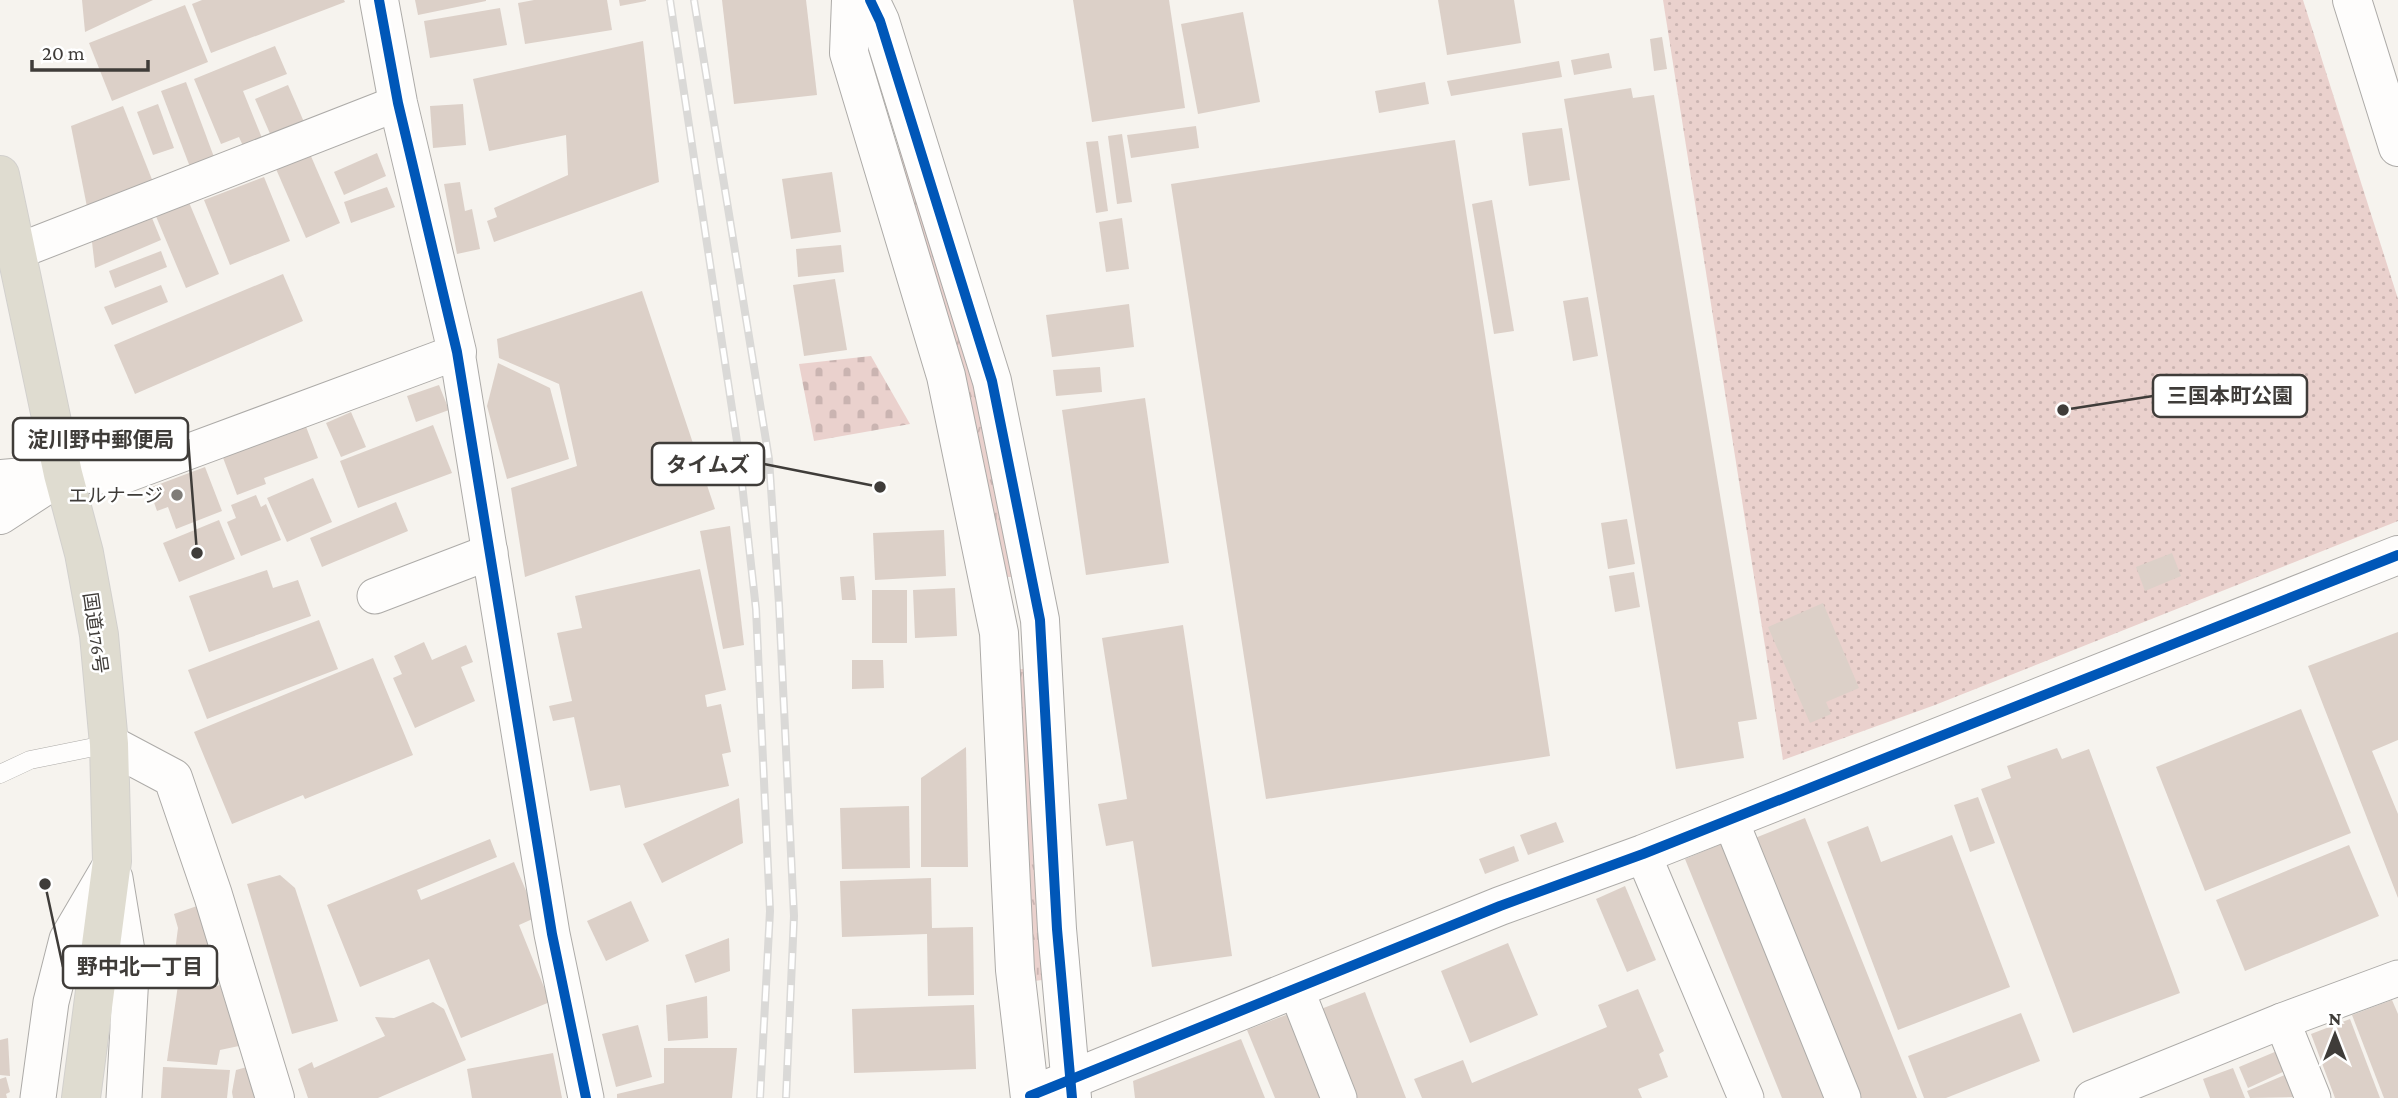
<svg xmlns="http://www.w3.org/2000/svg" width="2398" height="1098" font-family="'Crimson Pro','Noto Sans JP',serif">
  <defs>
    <pattern id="grass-tufts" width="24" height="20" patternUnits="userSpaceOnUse" patternTransform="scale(1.75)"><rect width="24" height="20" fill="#ead1cd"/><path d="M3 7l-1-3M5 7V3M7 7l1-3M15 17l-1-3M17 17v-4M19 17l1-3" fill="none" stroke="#cab4b1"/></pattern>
    <pattern id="cemetery-stones" width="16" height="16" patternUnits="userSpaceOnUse" patternTransform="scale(1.75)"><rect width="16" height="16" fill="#ead1cd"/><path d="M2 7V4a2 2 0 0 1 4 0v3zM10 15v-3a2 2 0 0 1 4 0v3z" fill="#cab4b1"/></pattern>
    <pattern id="park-dots" width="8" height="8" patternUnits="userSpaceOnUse" patternTransform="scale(1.75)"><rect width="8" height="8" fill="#ead1cd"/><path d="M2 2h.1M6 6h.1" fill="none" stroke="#cab4b1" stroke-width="1.8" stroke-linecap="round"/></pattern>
  </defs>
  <rect width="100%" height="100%" fill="#f6f3ee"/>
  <g fill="url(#grass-tufts)">
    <path d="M902,149L974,366L1013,577H1007L1003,573L898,151Z"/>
    <path d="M1018,669H1023L1027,674L1042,980L1027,982Z"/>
  </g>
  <path fill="url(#cemetery-stones)" d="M871,356L910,424L814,441L799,364Z"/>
  <path fill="url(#park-dots)" d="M1663,0H2303L2398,299V521L1935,705L1783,760Z"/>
  <g fill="#dcd0c8">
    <path d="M82,0H153L85,32Z"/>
    <path d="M202,0H344L345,2L211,53L192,4Z"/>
    <path d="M415,0H486V1L418,15Z"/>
    <path d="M534,0H607L612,30L525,44L518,3Z"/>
    <path d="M619,0H646V1L620,6Z"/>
    <path d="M722,0H806L817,95L734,104Z"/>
    <path d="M1073,0H1169L1185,108L1092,122Z"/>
    <path d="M1438,0H1514L1521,43L1447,55Z"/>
    <path d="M185,5L208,62L112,101L89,43Z"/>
    <path d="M500,8L507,45L430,58L424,21Z"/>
    <path d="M1243,12L1260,102L1198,114L1181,24Z"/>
    <path d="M1662,37L1667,69L1654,71L1650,39Z"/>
    <path d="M643,41L659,182L494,242L487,221L497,217L494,208L568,175L566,135L489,151L473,79Z"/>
    <path d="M275,46L287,74L243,91L262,138L243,146L239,137L221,144L194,79Z"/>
    <path d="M1609,53L1612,68L1574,75L1571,60Z"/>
    <path d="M1559,61L1562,77L1451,96L1447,81Z"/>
    <path d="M186,82L214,157L190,167L161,91Z"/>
    <path d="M1425,82L1429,104L1379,113L1375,91Z"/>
    <path d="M288,85L304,122L271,136L255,99Z"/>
    <path d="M1631,88L1633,98L1654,95L1757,719L1738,722L1744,758L1676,769L1564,99Z"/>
    <path d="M158,104L174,148L153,155L137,112Z"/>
    <path d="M463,104L466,145L433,148L430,106Z"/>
    <path d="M123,106L153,182L87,207L71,126Z"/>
    <path d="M1196,126L1199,148L1131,158L1127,135Z"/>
    <path d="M1562,128L1570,180L1529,186L1522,133Z"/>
    <path d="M1122,134L1132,202L1117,204L1108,136Z"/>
    <path d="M1455,140L1550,756L1266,799L1171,184Z"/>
    <path d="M1098,141L1108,211L1096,213L1086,142Z"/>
    <path d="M377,153L386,176L344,195L334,172Z"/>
    <path d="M310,154L340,223L306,238L276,169Z"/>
    <path d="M832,172L841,232L791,239L782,179Z"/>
    <path d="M264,177L290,241L230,265L204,200Z"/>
    <path d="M460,182L465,211L472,209L480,249L457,254L444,184Z"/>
    <path d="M387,187L395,207L351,223L344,202Z"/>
    <path d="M188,200L219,274L186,288L155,214Z"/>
    <path d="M1492,200L1514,331L1494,334L1472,204Z"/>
    <path d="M152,218L161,240L95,268L92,242Z"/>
    <path d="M1122,218L1129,269L1106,272L1099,222Z"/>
    <path d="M841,245L844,272L798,277L796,249Z"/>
    <path d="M161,251L167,267L115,288L109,271Z"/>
    <path d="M283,274L303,321L135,394L114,345Z"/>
    <path d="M835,279L847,350L804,356L793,285Z"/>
    <path d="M161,285L168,302L112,325L104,307Z"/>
    <path d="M642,291L715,509L525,577L511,488L577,466L559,384L499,358L497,339Z"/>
    <path d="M1588,297L1598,356L1573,361L1563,301Z"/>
    <path d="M1129,304L1134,347L1052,357L1046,315Z"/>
    <path d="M498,363L550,388L569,459L507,479L487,406Z"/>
    <path d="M1100,367L1102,392L1056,396L1053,370Z"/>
    <path d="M439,385L449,410L416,422L407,396Z"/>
    <path d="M1145,398L1169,563L1086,575L1062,410Z"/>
    <path d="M351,412L366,447L341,457L326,423Z"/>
    <path d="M305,424L318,458L264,478L266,484L237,495L222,455Z"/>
    <path d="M433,425L452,473L358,508L340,461Z"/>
    <path d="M205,467L222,511L176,529L168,507L157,511L149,488Z"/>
    <path d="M313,478L332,522L287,542L267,498Z"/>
    <path d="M256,495L261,507L266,504L281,540L241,556L227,522L236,518L231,505Z"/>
    <path d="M396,502L408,531L322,567L310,538Z"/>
    <path d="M1627,519L1635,564L1608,569L1601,523Z"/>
    <path d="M219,520L235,559L179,582L163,543Z"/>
    <path d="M730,526L744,645L723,649L700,531Z"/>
    <path d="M944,530L946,576L875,580L873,533Z"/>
    <path d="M2172,553L2181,576L2145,591L2136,567Z"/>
    <path d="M700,569L726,690L705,695L707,707L721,704L731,752L722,754L729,786L625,808L620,785L590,791L574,717L553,721L549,706L572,701L557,633L582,628L575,596Z"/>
    <path d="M267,570L273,588L298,580L311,616L209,652L189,596Z"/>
    <path d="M1634,572L1640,607L1615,612L1609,576Z"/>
    <path d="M854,576L856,600H842L840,577Z"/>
    <path d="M955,588L957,636L915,638L913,590Z"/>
    <rect x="872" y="590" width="35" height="53"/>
    <path d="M1823,603L1859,688L1826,702L1831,714L1810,723L1768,627Z"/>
    <path d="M319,620L338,669L207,719L188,670Z"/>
    <path d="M1183,625L1232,956L1152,967L1133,841L1106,846L1098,804L1127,799L1102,638Z"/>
    <path d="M2398,632V740L2372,751L2398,814V898L2308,666Z"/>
    <path d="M424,642L432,660L466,645L473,662L461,667L475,701L415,728L393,678L402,674L394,656Z"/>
    <path d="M373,658L413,755L305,799L303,795L232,824L194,732Z"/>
    <path d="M852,660H883L884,688L852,689Z"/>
    <path d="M2301,709L2351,833L2205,891L2156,767Z"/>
    <path d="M966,747L968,867H921V778Z"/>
    <path d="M2057,748L2062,759L2089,749L2180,993L2073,1033L1981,789L2011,778L2007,766Z"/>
    <path d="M1978,797L1995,843L1970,852L1954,805Z"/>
    <path d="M739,798L743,843L662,883L643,844Z"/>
    <path d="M909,806L910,868L842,869L840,808Z"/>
    <path d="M1805,818L1917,1098H1859L1755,838Z"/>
    <path d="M1556,822L1564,842L1528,855L1520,835Z"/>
    <path d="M1868,826L1881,862L1952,835L2010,987L1898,1030L1827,842Z"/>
    <path d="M490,839L497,857L417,890L421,900L514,862L537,917L519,925L550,1002L461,1038L429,959L360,987L327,905Z"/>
    <path d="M1726,842L1829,1098H1782L1685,859Z"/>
    <path d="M2349,845L2379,916L2245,971L2216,900Z"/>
    <path d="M1514,846L1519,861L1485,874L1479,859Z"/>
    <path d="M280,875L295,888L338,1021L292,1034L247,884Z"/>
    <path d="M931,878L932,928L973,927L974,995L928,996L927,934L842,937L840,881Z"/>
    <path d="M1625,886L1656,960L1627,972L1596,899Z"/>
    <path d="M631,901L649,941L606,961L587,921Z"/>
    <path d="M197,906L216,967L171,982L178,928L174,914Z"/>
    <path d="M729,938L730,971L695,983L685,955Z"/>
    <path d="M1508,943L1538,1015L1470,1043L1441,971Z"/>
    <path d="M201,976L205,989L220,985L239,1046L220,1050L217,1065L167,1061L178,985Z"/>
    <path d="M1638,989L1664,1051L1659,1054L1668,1077L1638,1089L1642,1098H1422L1414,1079L1463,1060L1472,1083L1607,1027L1598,1005Z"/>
    <path d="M1365,992L1374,1016L1406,1098H1355L1321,1009Z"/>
    <path d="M707,996L708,1038L668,1041L666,1005Z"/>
    <path d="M2392,1000L2398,1014V1098H2384L2352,1015Z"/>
    <path d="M433,1002L444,1009L466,1060L378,1098H308L298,1069L312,1062L314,1068L385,1036L375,1017L394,1018Z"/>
    <path d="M974,1005L976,1069L854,1073L852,1009Z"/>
    <path d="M1291,1013L1325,1098H1275L1247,1030Z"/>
    <path d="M2021,1013L2040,1061L1946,1098H1924L1908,1056Z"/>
    <path d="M2350,1019L2380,1098H2335L2311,1034Z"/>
    <path d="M638,1025L652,1077L616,1087L602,1034Z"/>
    <path d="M8,1038L10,1076L0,1075V1040Z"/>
    <path d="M1241,1039L1265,1098H1135L1133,1081Z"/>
    <path d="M664,1048H737L732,1098H617V1094L664,1083Z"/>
    <path d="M2277,1051L2285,1071L2248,1088L2239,1067Z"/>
    <path d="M553,1053L562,1098H472L467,1069Z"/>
    <path d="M163,1067L230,1070L227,1098H161Z"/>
    <path d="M247,1067L257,1098H233L232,1092L236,1070Z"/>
    <path d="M2233,1068L2245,1098H2210L2203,1079Z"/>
    <path d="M2287,1074L2296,1097L2250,1098L2247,1091Z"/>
    <path d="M6,1077L10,1092L6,1094L7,1098H0V1079Z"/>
  </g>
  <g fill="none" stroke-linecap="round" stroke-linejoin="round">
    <defs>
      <path id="service" d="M0,774L30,760L109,744"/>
      <g id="minor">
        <path d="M16,252L398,103"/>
        <path d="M63,474L120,477L457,352L552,934L586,1098"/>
        <path d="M375,596L490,552"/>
        <path d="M1730,819L1843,1098"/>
        <path d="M1643,854L1746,1098"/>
        <path d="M115,878L131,975L124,1098"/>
        <path d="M1296,989L1339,1098"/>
        <path d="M2282,1021L2313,1098"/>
        <path d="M38,1098L51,1002L67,939L111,864"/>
        <path d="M2092,1098L2282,1021L2398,978"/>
      </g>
      <g id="tertiary">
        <path d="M379,0L398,103L457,352"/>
        <path d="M851,0L849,53L946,376L999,633L1015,970L1030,1098"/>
        <path d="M870,0L880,21L992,381L1040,620L1057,929L1072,1098"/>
        <path d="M2352,0L2398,147"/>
        <path d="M0,479L61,474"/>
        <path d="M0,515L63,474"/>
        <path d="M109,744L173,778L213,895L275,1098"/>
        <path d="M1030,1096L1500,906L1643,854L2398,555"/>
      </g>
      <path id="trunk" d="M0,175L63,474L84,553L99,635L109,744L112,861L81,1098"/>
    </defs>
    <use href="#service" stroke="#adaba8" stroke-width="19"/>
    <use href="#minor" stroke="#adaba8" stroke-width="37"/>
    <use href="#tertiary" stroke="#adaba8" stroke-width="40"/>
    <use href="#trunk" stroke="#d2d0cd" stroke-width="40"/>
    <use href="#service" stroke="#fefdfc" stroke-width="18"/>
    <use href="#minor" stroke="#fefdfc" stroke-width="35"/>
    <use href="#tertiary" stroke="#fefdfc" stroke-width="38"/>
    <use href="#trunk" stroke="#dfdcd0" stroke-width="38"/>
    <defs>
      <g id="rail">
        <path d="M670,0L738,448L756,609L770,911L760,1098"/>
        <path d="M694,0L769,459L779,604L794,916L786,1098"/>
      </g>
    </defs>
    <use href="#rail" stroke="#dad9d7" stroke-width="8"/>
    <use href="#rail" stroke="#fff" stroke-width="5" stroke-dasharray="16" stroke-linecap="butt"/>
    <defs>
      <g id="cycleway">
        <path d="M379,0L398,103L457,352L552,934L586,1098"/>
        <path d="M870,0L880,21L992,381L1040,620L1057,929L1072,1098"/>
        <path d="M1030,1096L1500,906L1643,854L2398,555"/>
      </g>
    </defs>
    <use href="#cycleway" stroke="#fff" stroke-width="15"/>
    <use href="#cycleway" stroke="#0057b8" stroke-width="10"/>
  </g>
  <circle fill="#7f7c78" stroke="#fff" stroke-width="2.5" cx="177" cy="495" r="7"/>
  <g text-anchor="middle" stroke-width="5" stroke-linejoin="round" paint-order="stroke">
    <g font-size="19" fill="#3f3c39" stroke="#fff" text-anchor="end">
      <text x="163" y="502">エルナージ</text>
    </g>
    <g font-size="19" fill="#3f3c39" stroke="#fff">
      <text transform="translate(96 633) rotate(82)" y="7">国道176号</text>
    </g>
  </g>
  <path fill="none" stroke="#3f3c39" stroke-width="2.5" d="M2063 410L2153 396M197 553L188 439M880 487L764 464M45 884L63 967"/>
  <g fill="#3f3c39" stroke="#fff" stroke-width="2.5">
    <circle cx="2063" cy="410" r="7"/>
    <circle cx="197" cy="553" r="7"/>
    <circle cx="880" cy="487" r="7"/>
    <circle cx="45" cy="884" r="7"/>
  </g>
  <g fill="#fff" stroke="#3f3c39" stroke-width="2.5">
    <rect x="2153" y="375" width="154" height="42" rx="7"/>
    <rect x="13" y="418" width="175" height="42" rx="7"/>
    <rect x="652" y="443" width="112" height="42" rx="7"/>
    <rect x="63" y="946" width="154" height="42" rx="7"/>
  </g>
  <g font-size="21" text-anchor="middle" font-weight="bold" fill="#3f3c39">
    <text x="2230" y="403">三国本町公園</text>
    <text x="101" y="447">淀川野中郵便局</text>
    <text x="708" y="472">タイムズ</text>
    <text x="140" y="974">野中北一丁目</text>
  </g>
  <g transform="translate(2335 1035)" stroke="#ffffff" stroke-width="5" paint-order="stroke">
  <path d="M0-5L12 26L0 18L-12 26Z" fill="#3f3c39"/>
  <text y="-10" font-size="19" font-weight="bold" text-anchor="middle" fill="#3f3c39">N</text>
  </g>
  <path d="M32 60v10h116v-10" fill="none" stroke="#3f3c39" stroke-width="3.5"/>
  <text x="42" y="60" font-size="21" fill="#3f3c39" stroke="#ffffff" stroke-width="5" paint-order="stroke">20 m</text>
</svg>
